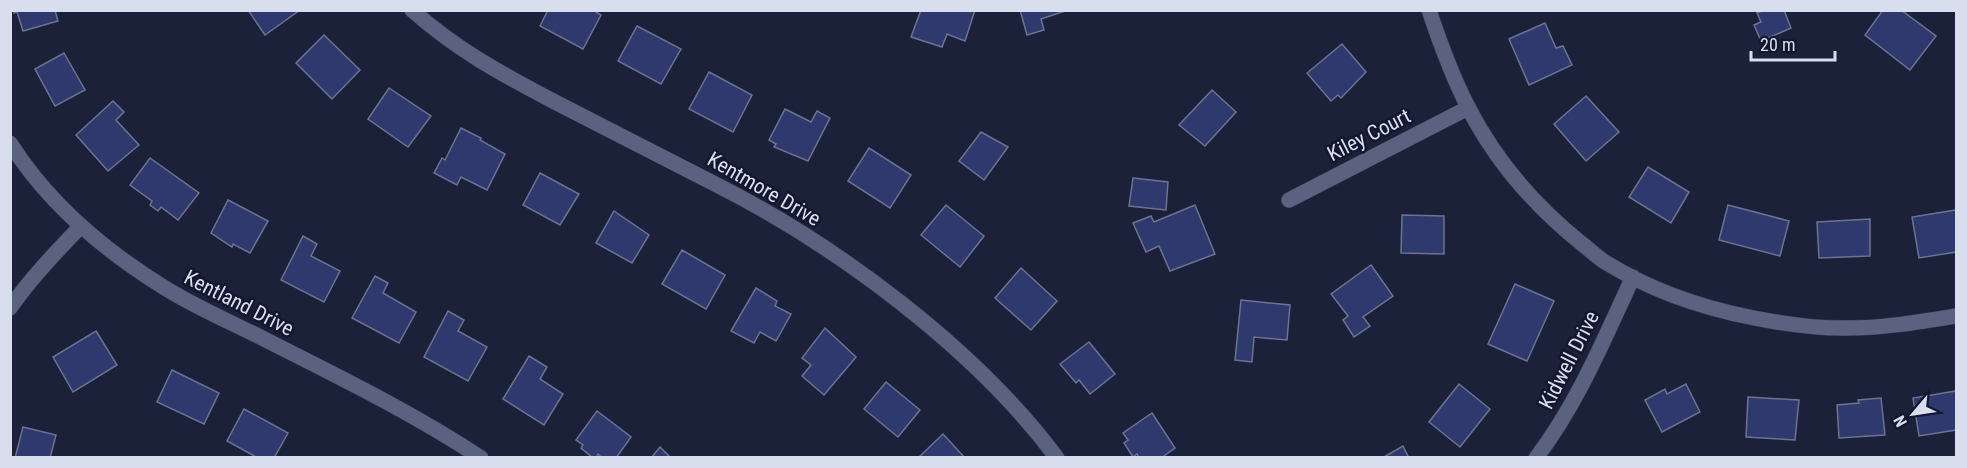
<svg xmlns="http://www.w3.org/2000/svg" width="1967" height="468" font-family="'Roboto Condensed',sans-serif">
  <rect width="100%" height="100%" fill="#1c213a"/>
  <g fill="#30396e" stroke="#6b7391" stroke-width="1.5">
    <path d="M14,10H55L58,21L23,31L17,12L14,13Z"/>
    <path d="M248,10H300L265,35Z"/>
    <path d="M548,10H593L601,15L583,49L540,26Z"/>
    <path d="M921,10H975L965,41L947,34L942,47L911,37Z"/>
    <path d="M1020,10H1068L1041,19L1044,30L1027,35Z"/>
    <path d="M1764,10H1784L1791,28L1761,41L1754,25L1761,22L1757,13Z"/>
    <path d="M1883,10H1901L1936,36L1910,70L1865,35Z"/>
    <path d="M1545,23L1556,48L1563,46L1572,65L1529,85L1509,39Z"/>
    <path d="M637,26L681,49L661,84L618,61Z"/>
    <path d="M324,35L360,70L332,99L296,63Z"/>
    <path d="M1342,44L1366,72L1341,98L1338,95L1331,101L1307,73Z"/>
    <path d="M64,53L85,90L55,106L35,69Z"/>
    <path d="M709,72L752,95L733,132L689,109Z"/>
    <path d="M389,88L431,116L408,147L368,119Z"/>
    <path d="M1212,90L1236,112L1205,146L1179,125Z"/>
    <path d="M1586,96L1619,132L1586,161L1554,124Z"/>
    <path d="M113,101L124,112L116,120L139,145L108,171L76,135Z"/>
    <path d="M785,109L811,122L817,111L830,118L808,161L774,147L776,144L769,140Z"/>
    <path d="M461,128L481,138L480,140L505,154L487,190L461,177L457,185L434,173L442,158L445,160Z"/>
    <path d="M981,132L1008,147L984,180L959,161Z"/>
    <path d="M869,148L911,175L890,208L848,181Z"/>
    <path d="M150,158L199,193L178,220L161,207L158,211L150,205L152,201L130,185Z"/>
    <path d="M1648,167L1689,192L1671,223L1629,197Z"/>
    <path d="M540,173L579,194L560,225L523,205Z"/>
    <path d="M1133,178L1168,182L1166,210L1129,206Z"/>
    <path d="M228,200L268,221L250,253L233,244L232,247L211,233Z"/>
    <path d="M946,205L984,236L960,267L921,235Z"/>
    <path d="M1195,205L1215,254L1170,271L1159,246L1146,252L1133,223L1151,216L1154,222Z"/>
    <path d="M1728,205L1789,221L1780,256L1719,240Z"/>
    <path d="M1956,210V252L1919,258L1912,217Z"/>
    <path d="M614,211L649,235L632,263L596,243Z"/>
    <path d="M1402,215L1444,216V254L1401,253Z"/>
    <path d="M1870,219V256L1819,258L1817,222Z"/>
    <path d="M303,236L317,244L311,256L340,271L324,302L281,280Z"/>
    <path d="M682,250L725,275L706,309L662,284Z"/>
    <path d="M1371,265L1393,296L1363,317L1370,326L1354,337L1343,320L1348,316L1331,294Z"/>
    <path d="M1021,268L1057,301L1031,330L995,298Z"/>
    <path d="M375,276L388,283L383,293L416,312L399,343L352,318Z"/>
    <path d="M1515,284L1554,301L1527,361L1488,344Z"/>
    <path d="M756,288L777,301L775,306L791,314L776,341L760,332L754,343L731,331Z"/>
    <path d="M1241,300L1290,305L1287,340L1254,337L1252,362L1235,360Z"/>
    <path d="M448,311L464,320L458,331L487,347L468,381L424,357Z"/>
    <path d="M825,328L856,357L824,395L802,376L811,365L802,358Z"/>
    <path d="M96,331L117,365L73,392L53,357Z"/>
    <path d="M1089,342L1115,374L1090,394L1079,380L1076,383L1060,364Z"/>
    <path d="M529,356L547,367L540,379L563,394L544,425L503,399Z"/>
    <path d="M172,370L219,393L204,424L157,402Z"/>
    <path d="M886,382L920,410L898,437L864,409Z"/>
    <path d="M1459,384L1490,409L1460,447L1429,422Z"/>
    <path d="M1686,384L1700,412L1662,432L1645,400L1665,389L1667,394Z"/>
    <path d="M1956,391V430L1919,436L1913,398Z"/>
    <path d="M1748,397L1799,400L1795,440L1746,437Z"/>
    <path d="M1881,398L1885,435L1839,438L1837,405L1859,403L1858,400Z"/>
    <path d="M244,409L288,433L274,458H258L227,441Z"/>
    <path d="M597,411L631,437L616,458H602L598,454L596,458H593L581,448L583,445L576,440Z"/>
    <path d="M1152,413L1175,448L1161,458H1139L1137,454L1133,457L1124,443L1128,440L1123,433Z"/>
    <path d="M23,427L56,435L50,458H15Z"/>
    <path d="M943,434L965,458H918Z"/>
    <path d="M1403,446L1409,458H1382Z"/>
    <path d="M660,447L671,458H651Z"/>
  </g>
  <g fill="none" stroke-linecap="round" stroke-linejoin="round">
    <defs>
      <g id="street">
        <path d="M412,10C457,50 500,73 553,101C607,129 661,156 715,184C836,245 975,348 1057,458"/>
        <path d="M1429,10C1440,43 1452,76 1468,107C1495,160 1535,206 1581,243C1589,249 1597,257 1605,262C1650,290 1702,308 1754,318C1785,324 1816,329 1848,328C1885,328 1920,322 1956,316"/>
        <path d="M10,143C48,203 105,251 165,288C197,308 233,323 266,340C339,377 413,413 481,458"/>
        <path d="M1289,200L1468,108"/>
        <path d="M10,308C31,278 56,252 81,226"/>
        <path d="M1536,458C1578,403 1604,339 1633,277"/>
      </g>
    </defs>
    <use href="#street" stroke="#393c52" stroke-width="16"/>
    <use href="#street" stroke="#5b627f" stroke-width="15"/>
  </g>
  <g text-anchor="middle" stroke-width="5" stroke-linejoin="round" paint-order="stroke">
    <g font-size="21" fill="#d9deef" stroke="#13172f">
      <text transform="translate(1369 135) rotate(-27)" y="7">Kiley Court</text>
      <text transform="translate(764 189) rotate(30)" y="7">Kentmore Drive</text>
      <text transform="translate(239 303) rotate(27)" y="7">Kentland Drive</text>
      <text transform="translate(1569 360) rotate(-63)" y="7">Kidwell Drive</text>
    </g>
  </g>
  <rect width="1967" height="468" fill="none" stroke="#d9deef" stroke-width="24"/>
  <g transform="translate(1913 414) rotate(241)" stroke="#13172f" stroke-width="4.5" paint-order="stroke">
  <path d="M0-4.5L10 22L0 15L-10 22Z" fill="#d9deef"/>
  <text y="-9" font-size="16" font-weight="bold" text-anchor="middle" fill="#d9deef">N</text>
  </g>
  <path d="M1751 51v9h84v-9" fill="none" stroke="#d9deef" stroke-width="3"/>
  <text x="1760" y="51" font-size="18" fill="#d9deef" stroke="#13172f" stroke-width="4.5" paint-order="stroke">20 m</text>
</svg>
